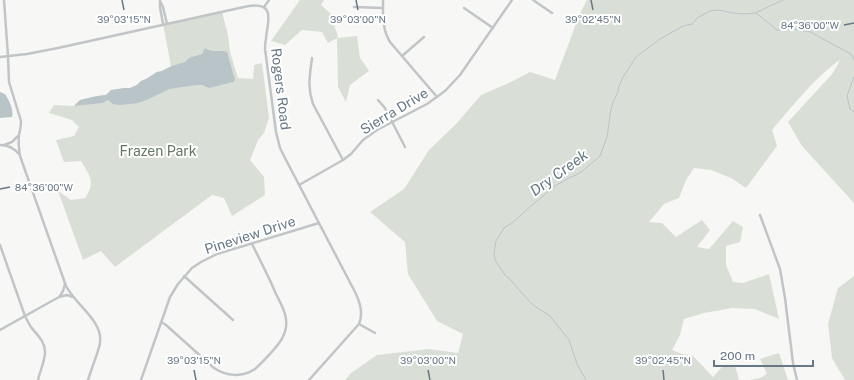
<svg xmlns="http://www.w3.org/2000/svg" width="854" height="380" font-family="'Public Sans',sans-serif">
  <rect width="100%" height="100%" fill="#f7f8f5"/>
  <g fill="#d9ded6">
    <path d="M300,0H324L321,5L330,13L337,33L338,38L357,36L360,58L369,71L350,85L346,102L338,87L337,38L328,43L322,32L302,30L285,45L271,41Z"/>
    <path d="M587,0H854V203L802,146L788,122L833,73L840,60C815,77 792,107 772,130L777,146L746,188L731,178L711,170L694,168L686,180L679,198L664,204L649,222L662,223L676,237L702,220L710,230L697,247L709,249L733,221L743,227L740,242L726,246V265L733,282L743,283L769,274L779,319L755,309L732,308L704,313L684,319L680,335L672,350L682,354L692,355L713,377L723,366H735L739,380H345L351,373L377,355L429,349L458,353L463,334L437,321L408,274L405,242L370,212L404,189L429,150L457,123L481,95L511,82L530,72L555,80L580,13Z"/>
    <path d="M222,12L228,35L230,52L238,78L253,79L254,65L262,63L269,118L264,133L258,140L250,160L264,177L265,195L232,216L224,198L212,195L115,267L101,251L83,260L58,191L71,200L85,198C96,182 90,176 81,161L64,162L56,140L74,136L79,127L72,120L49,113L54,105L74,106L80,100L97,96L106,95L111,90L125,88H130L137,85L141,81L146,79L157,72L162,71L171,66L163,24Z"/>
    <path d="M854,276V380H845L832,358L828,324L838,288Z"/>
    <path d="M779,353L788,380H750L760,378L767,374L760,359Z"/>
  </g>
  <g fill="#b9c4c9">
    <path d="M205,48C213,54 219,49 227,52L235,80L233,82L209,88L202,85H196L169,89L149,99L138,103L120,105L113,104L108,100L102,103L74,106L80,100L97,96L106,95L111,90L125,88H130L137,85L141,81L146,79L157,72L162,71L172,66L185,62L189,58L202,54Z"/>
    <path d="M0,92L5,94C9,100 14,110 12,117L0,118Z"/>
  </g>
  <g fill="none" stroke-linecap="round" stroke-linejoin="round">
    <g stroke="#b9c4c9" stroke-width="1">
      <path d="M756,13L777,30L794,29L811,32L823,39L851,54L854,60"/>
      <path d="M854,77L847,96L850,109L854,112"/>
      <path d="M586,380L577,364L569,340L550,316L533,305L519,290L511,280L505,275L495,260L494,253L496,241L504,228L512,223L532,205L555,186L567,179L580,173L600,156L607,137L609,124L610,114L613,102L618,92V89L623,77L636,57L660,39L683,26L692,24L697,18L710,11L718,10L734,13L744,14L755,13L783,0"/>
    </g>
    <g stroke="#c1c5c8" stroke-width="2.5">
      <path d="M4,0L8,56L9,82L21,121C21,126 20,130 19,135C18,142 19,149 20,156L66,286C75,304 103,321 100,342C100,346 98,350 97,354C94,362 91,371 88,380"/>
      <path d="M160,0V7L163,24"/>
      <path d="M383,0C383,15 382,29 390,42L437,97"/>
      <path d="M533,0L552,13"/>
      <path d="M161,3L163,7L167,24"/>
      <path d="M264,7L269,0"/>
      <path d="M354,7L383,8"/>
      <path d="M464,8L493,28"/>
      <path d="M402,56L424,37"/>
      <path d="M0,57L27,54L58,48L244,7C249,6 257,4 263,7C273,11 266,31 266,39C265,43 265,46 265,49L276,132L280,148L285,158L355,292C360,302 364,313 359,324L309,380"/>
      <path d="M312,58C310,75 307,87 313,104L343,160"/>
      <path d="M378,100L385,108L405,147"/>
      <path d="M0,145C8,145 14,148 19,154"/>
      <path d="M4,145L12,142L18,136"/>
      <path d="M299,185L343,160L351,154L363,140L377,130L427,104L445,91L460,75L512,0"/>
      <path d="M760,215L780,269L785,298L793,363L797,380"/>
      <path d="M0,245L25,316C27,320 29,324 31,327C37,335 45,341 45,352C45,361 40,371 38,380"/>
      <path d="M184,276L233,320"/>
      <path d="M60,296L63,291L65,284"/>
      <path d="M161,322L166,325L214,368C226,376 242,378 255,369C260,365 265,359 270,354C279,344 288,334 286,319C285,310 280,302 276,294C269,277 260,260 252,244"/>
      <path d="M359,324L375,333"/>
      <path d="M0,330L59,297L67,295L73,297"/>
      <path d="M141,380L170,297L178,284L192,268L201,262L217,254L319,223"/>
    </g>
  </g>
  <path fill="none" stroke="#677785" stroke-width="1.5" d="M122,0L124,10M356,0L358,10M591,0L593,10M844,25L854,23M0,189L10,187M194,370L196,380M428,370L430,380M663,370L664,380"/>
  <g text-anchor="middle" stroke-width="4" stroke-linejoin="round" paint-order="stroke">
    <g font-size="14" fill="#677785" stroke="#fff">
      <text transform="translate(281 89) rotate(83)" y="5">Rogers Road</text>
      <text transform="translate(394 111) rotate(-31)" y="5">Sierra Drive</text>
      <text transform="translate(250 235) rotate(-18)" y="5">Pineview Drive</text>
    </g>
    <g font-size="14" fill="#667762" stroke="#fff">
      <text x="158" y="156">Frazen Park</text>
    </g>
    <g font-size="15" font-style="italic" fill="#637881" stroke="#fff">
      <text transform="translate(559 173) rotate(-36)" y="5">Dry Creek</text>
    </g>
  </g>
  <g font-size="10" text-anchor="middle" fill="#677785" stroke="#fff" stroke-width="4" stroke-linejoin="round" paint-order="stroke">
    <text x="124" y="23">39°03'15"N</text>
    <text x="358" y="23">39°03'00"N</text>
    <text x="593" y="23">39°02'45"N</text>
    <text x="810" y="29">84°36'00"W</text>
    <text x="44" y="191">84°36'00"W</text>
    <text x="194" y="364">39°03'15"N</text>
    <text x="428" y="364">39°03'00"N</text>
    <text x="663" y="364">39°02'45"N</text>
  </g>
  <path d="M714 360v6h99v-6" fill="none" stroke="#677785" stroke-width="2"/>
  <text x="720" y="360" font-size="12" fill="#677785" stroke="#ffffff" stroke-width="3" paint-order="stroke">200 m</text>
</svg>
